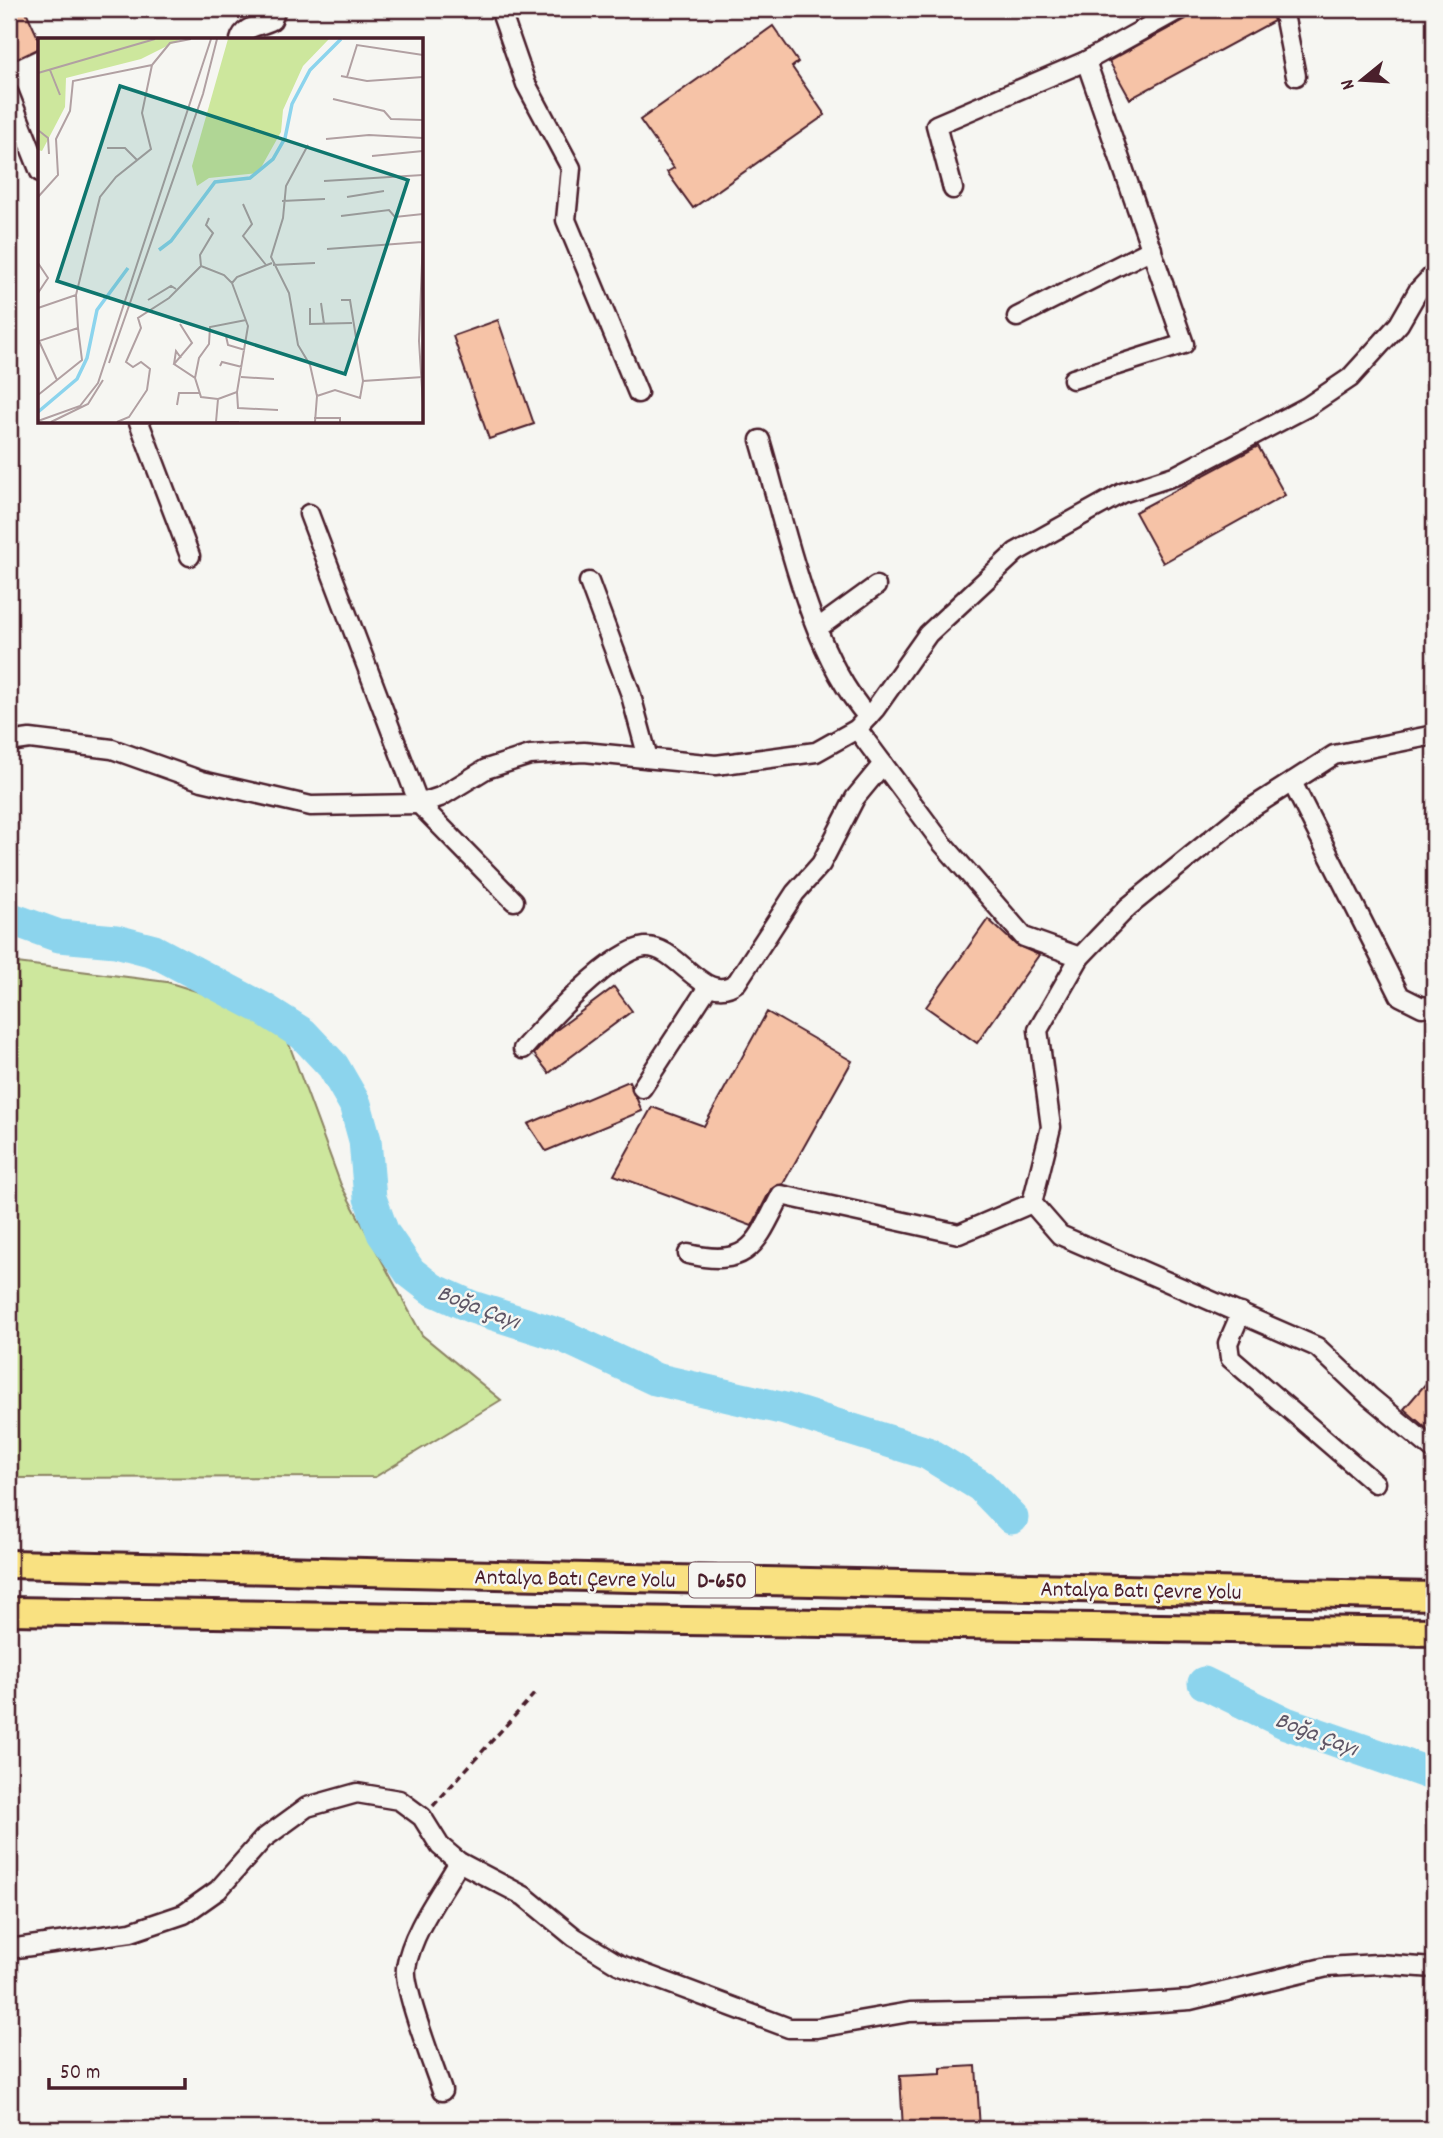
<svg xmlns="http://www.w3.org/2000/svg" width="1443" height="2138" font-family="Dekko,sans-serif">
  <rect width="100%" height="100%" fill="#f6f6f2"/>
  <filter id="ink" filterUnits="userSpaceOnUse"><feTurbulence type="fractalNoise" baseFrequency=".0143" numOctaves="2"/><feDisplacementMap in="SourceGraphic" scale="14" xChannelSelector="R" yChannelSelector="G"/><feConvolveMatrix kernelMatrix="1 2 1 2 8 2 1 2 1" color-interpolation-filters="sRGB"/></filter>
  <g filter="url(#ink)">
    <path fill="#cde79d" stroke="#8c8364" stroke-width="2" d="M9,962L167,982L279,1017L341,1185L422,1335L501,1400L375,1477L9,1478Z"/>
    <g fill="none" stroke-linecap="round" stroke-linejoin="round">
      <g stroke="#8cd4ed" stroke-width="33">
        <path d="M9,918L59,936L116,941L154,951L262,1008L303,1034L333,1066L355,1104L365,1140L370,1198L383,1233L410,1272L432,1289L472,1307L563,1336L655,1379L785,1409L927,1453L981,1486L1012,1518"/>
        <path d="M1204,1683L1286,1723L1434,1775"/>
      </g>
    </g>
    <g fill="#f6c3a7" stroke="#4a1f2b" stroke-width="2">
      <path d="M9,9H25L40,42V48L9,63Z"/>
      <path d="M1194,9H1270L1274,21L1130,99L1109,61L1186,19Z"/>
      <path d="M773,26L798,62L792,67L825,115L693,208L667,172L674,168L640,120Z"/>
      <path d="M498,320L534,424L489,439L453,336Z"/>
      <path d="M1258,446L1285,495L1163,563L1135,512Z"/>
      <path d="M988,919L1016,945L1039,955L977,1043L926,1007Z"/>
      <path d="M614,987L632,1011L549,1073L534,1054L555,1031Z"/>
      <path d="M767,1012L852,1061L783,1184L771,1189L752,1226L614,1175L652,1107L704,1126Z"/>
      <path d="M629,1081L642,1111L546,1151L528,1124Z"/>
      <path d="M1434,1374V1435L1404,1409Z"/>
      <path d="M976,2066L980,2129H903L900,2076L941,2074V2068Z"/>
    </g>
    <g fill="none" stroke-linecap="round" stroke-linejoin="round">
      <defs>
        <g id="minor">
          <path d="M500,9L526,84L571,168L566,220L638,393"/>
          <path d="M1283,9L1296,76"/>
          <path d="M240,40C244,25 260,27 272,20L276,9"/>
          <path d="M9,94L40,172"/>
          <path d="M953,189L936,125L1086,61L1180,9"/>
          <path d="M1017,317L1152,249"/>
          <path d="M1073,379L1184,344L1086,61"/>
          <path d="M139,422L190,556"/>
          <path d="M760,440C786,527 808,649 868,717"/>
          <path d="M309,514L419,804L514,901"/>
          <path d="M589,582L630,692L648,758"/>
          <path d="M818,628L876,586"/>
          <path d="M857,729L942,843L1024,937L1080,957"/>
          <path d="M1434,735L1334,755L1245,812L1128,907L1080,957L1038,1030L1051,1127L1032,1203L1060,1235L1317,1347L1370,1397L1434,1450"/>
          <path d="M9,742L30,739L112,749L202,781L311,806L419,804L440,797L486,769L530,755L584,752L716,765L816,752L857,729L875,709L928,634L1016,552L1122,493L1177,475L1307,407L1350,378L1399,324L1418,291L1434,274"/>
          <path d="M1292,782L1400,996L1422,1007L1434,1005"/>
          <path d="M523,1049C545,1024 613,950 645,947C679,945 704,1008 737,982L795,893L821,864L855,798L883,764"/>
          <path d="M642,1088L708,987"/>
          <path d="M688,1254C750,1268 756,1244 781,1195L959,1234L1032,1203"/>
          <path d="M1241,1313L1228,1343L1230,1358L1375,1483"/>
          <path d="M9,1949L131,1932L184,1914L218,1890L263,1839L307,1807L357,1793L399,1800L422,1817L440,1846L459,1862L524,1896L574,1937L618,1964L789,2028H817L910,2012L1058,2009L1190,2000L1327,1967L1378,1964L1434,1968"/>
          <path d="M442,2091C434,2067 403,1989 406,1968C412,1931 441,1894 459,1862"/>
        </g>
        <g id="highway">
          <path d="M9,1564L1434,1596"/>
          <path d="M9,1611L1434,1632"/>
        </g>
      </defs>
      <use href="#minor" stroke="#4a1f2b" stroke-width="23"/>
      <use href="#highway" stroke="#4a1f2b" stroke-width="32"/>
      <path stroke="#4a1f2b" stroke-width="3.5" stroke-dasharray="7 5" stroke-linecap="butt" d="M433,1806L537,1691"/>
      <use href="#minor" stroke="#f6f6f2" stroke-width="18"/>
      <use href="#highway" stroke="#f9e181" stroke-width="26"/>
    </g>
  </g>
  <g text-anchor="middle" stroke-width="5" stroke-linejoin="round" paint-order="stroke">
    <rect fill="#f6f6f2" stroke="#7e6067" stroke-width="2" x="689" y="1562.5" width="66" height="35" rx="5"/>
    <g font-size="21" font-weight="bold" fill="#4a1f2b">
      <text x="722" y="1587">D-650</text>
    </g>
    <g font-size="23" fill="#4a1f2b" stroke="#f6f6f2">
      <text transform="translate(575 1577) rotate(1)" y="8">Antalya Batı Çevre Yolu</text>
      <text transform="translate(1141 1589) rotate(1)" y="8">Antalya Batı Çevre Yolu</text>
    </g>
    <g font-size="24" font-style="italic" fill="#5e5565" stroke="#f6f6f2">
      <text transform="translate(479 1306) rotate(21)" y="8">Boğa Çayı</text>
      <text transform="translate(1317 1733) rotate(21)" y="8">Boğa Çayı</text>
    </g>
  </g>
  <g transform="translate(38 38)">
    <rect width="385" height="385" fill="#f6f6f2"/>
    <path d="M0,1H143L103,21L28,40L27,69L4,113L0,112ZM190,1H291L265,28L245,72L243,94L220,135L171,140L159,148L154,128Z" fill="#cde79d"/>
    <path fill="none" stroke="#8cd4ed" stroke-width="3.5" d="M121,212L133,203L177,144L212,140L235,121L247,100L254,66L272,32L303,1M0,374L39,341L49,320L59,272L90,230"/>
    <path fill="none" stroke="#b1a0a2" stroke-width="2" d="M12,32L22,57M0,35L117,1M303,38L329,43L385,39M309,39L319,7L385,17M295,61L346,73L353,81L385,82M0,92L10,100L11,116M288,101L331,97L385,100M270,107L248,148L245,180L233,219L251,255L260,307L272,327L279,358L277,384M69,110H87L99,122M334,118L385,113M286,143L385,137M0,159L20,137L18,101L32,73L35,43L114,27M309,159L346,153M244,163L287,161M205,166L214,186L205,198L228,227M303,178L351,172L357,179L385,176M385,199L381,303L385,366M289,211L384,204M0,225L10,240L0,255M235,227L277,225M163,228L162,217L175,195L168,187L171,180M194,245L199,239L234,225M110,262L133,248L138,251M303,262H312L325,343M283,265L286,286M0,270L38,257L62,159L78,139L113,111L104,75L114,27L132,5L153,1M272,270V286L314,285M142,286L154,305L136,326L157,340L163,359L180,361M188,298L190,307L207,312M71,325L165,56L179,1M136,326L138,313L143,320M182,328L184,324L204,329M203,339L236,341M157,340L161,320L171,306L172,289L208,282M19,342L44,322L40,290M199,354L200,370L240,372M0,357L19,342L1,303L40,290L38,257M279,358L297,352L322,360L325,343L385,339M139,367L141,355H162M276,380H302V384M0,383L42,368L60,345L173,1M13,384L50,366L65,342M79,384L91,379L109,352L112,331L103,324L95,329L88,324L103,290L100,280L131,260L163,228L186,237L194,245L210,288L199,354L180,361L178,384M178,384H201"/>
    <path fill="#0f766e" fill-opacity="0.15" stroke="#0f766e" stroke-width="3.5" d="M82,48L370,142L307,336L19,243Z"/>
    <rect width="385" height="385" fill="none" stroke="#4a1f2b" stroke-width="3.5"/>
  </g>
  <rect width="1443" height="2138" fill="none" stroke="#f6f6f2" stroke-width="35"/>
  <rect x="18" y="18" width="1408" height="2103" fill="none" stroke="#4a1f2b" stroke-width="2.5" filter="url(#ink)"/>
  <g transform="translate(1362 80) rotate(252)" stroke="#f6f6f2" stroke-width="5" paint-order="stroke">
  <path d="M0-5L12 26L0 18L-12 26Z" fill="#4a1f2b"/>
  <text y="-10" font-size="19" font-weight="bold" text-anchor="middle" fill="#4a1f2b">N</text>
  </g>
  <path d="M49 2078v10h136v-10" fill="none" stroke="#4a1f2b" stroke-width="3.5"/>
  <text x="60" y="2078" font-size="21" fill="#4a1f2b" stroke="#f6f6f2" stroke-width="5" paint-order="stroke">50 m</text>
</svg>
